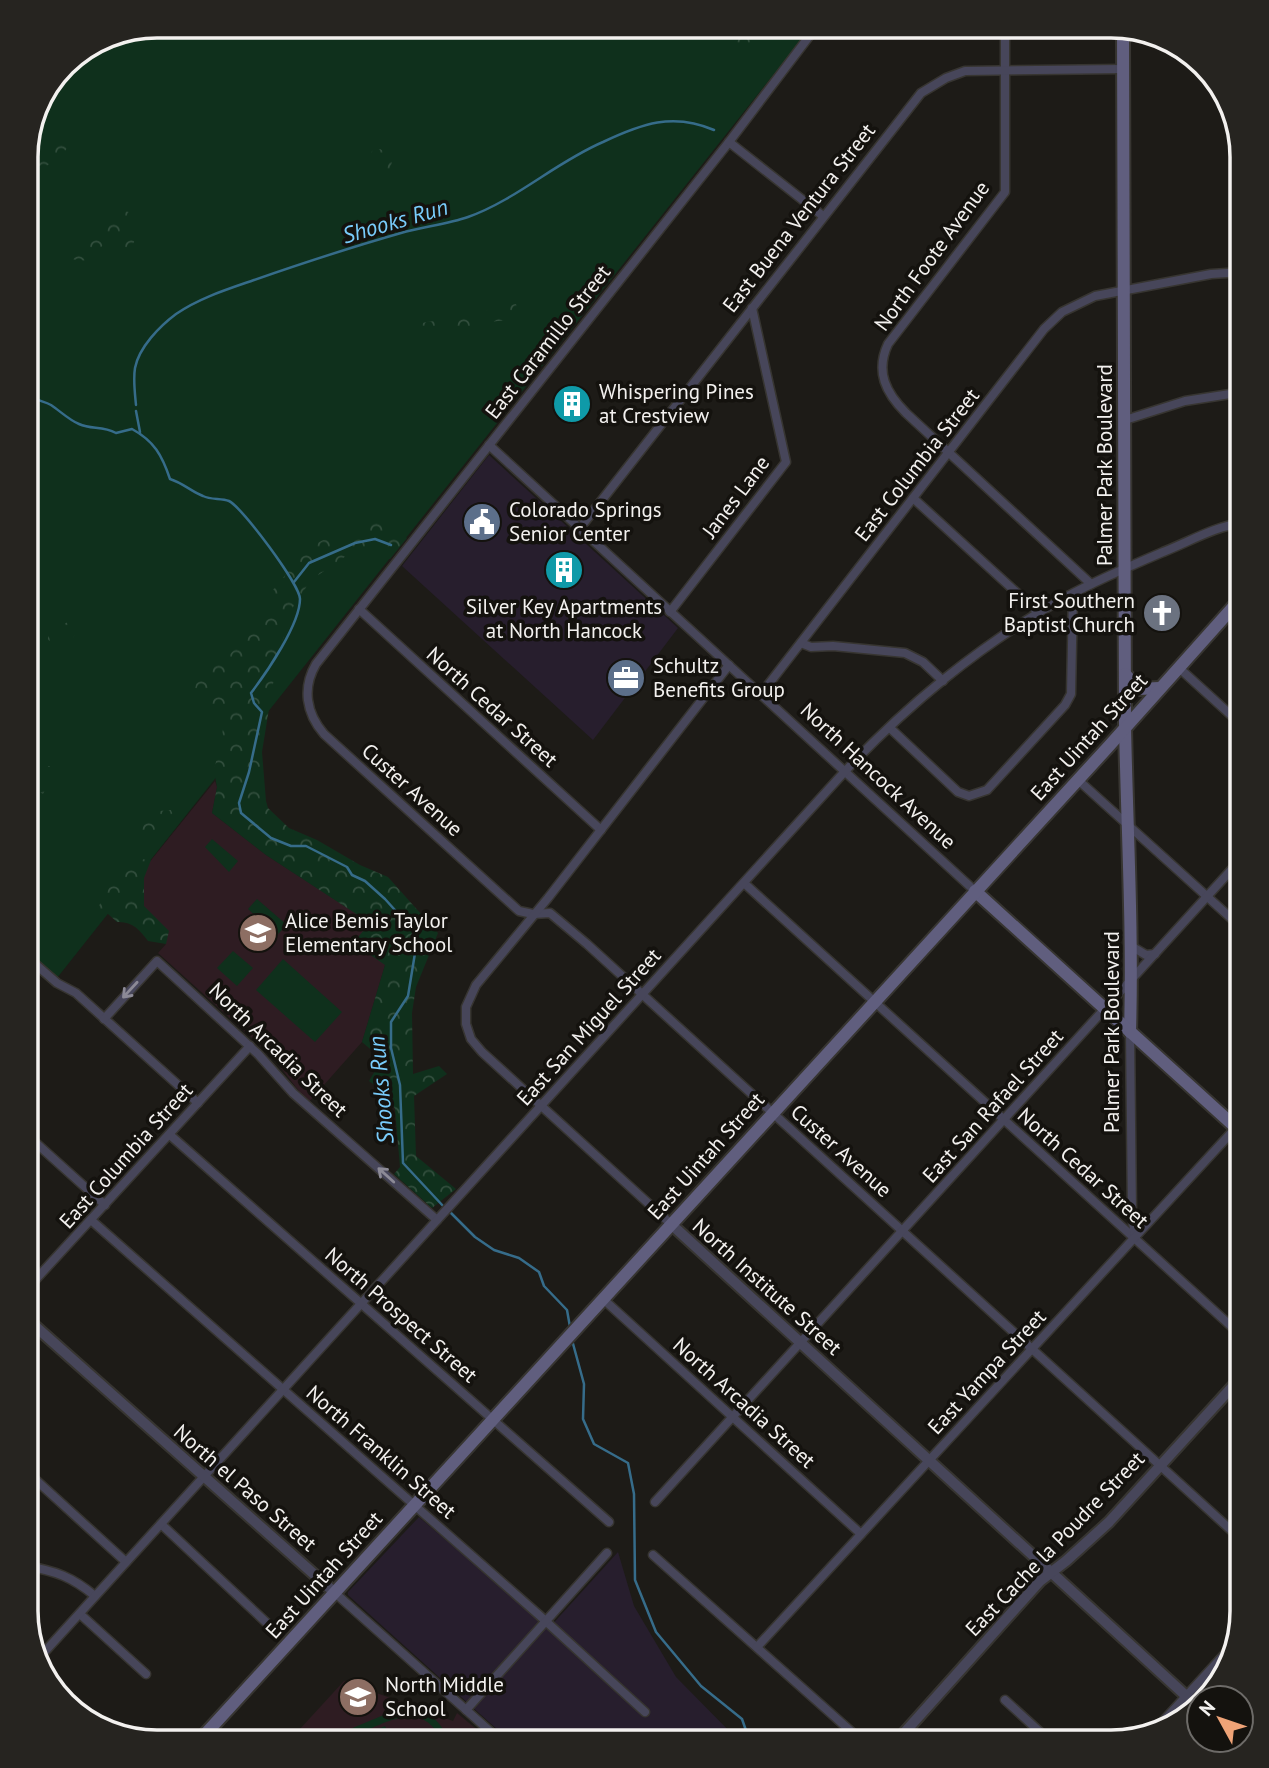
<svg xmlns="http://www.w3.org/2000/svg" width="1269" height="1768" font-family="'PT Sans',sans-serif">
  <defs>
    <pattern id="forest-crowns" width="20" height="18" patternUnits="userSpaceOnUse" patternTransform="scale(1.75)"><rect width="20" height="18" fill="#0f301c"/><path d="M2 6a3 3 0 1 1 6 0M12 15a3 3 0 1 1 6 0" fill="none" stroke="#324e3d"/></pattern>
  </defs>
  <rect width="100%" height="100%" fill="#1d1b17"/>
  <g fill="#271e2d">
    <path d="M489,455L678,628L593,740L402,566Z"/>
    <path d="M419,1517L549,1628L618,1552L634,1606L676,1677L740,1742H511L348,1595V1592Z"/>
  </g>
  <g fill="#2e1c22">
    <path d="M215,781L217,787L212,813L266,855L371,923L385,965L362,1042L308,1103L271,1055L158,953L166,944L118,901Z"/>
    <path d="M344,1681L453,1721L457,1713L492,1742H288Z"/>
  </g>
  <g fill="#0f301c">
    <path d="M158,26H801L808,31L57,978L26,950L27,149L40,99L71,59Z"/>
    <path d="M212,839L238,861L229,872L205,847Z"/>
    <path d="M257,899L287,925L277,935L248,909Z"/>
    <path d="M233,951L253,968L237,986L217,968Z"/>
    <path d="M283,959L342,1012L315,1042L256,990Z"/>
    <path d="M407,1709C429,1710 442,1722 449,1742H442C421,1691 374,1731 341,1741C335,1743 326,1742 319,1742L391,1712Z"/>
    <path d="M385,1726L392,1742H351Z"/>
  </g>
  <g fill="url(#forest-crowns)">
    <path d="M754,26H768L752,44L727,45L720,40L727,36H749Z"/>
    <path d="M58,134L65,137L70,144L62,155L45,167L32,164L27,167V152H37L48,148L50,141Z"/>
    <path d="M380,149L387,153L392,161L390,171L373,172L370,162L372,151Z"/>
    <path d="M118,210L129,212C137,225 139,240 128,251L118,243L105,244C89,255 96,264 72,259L62,271L54,270L53,261L60,253L77,240L100,228Z"/>
    <path d="M516,304L519,313L514,320C507,321 499,320 491,322C463,328 447,342 420,324C429,320 438,322 448,320C471,317 492,306 516,304Z"/>
    <path d="M379,516L407,538L390,559L371,552L346,556L311,580L289,613L274,678L262,752L266,801L268,808L289,828L317,840L360,865L388,877L438,933L416,987L412,1013L413,1074L439,1066L447,1074L414,1096L416,1156L456,1189L432,1208L394,1174L400,1167L395,1109L387,1094L369,1081L382,1059L362,1042L385,965L353,943L370,923L266,855L212,813L217,787L214,770L222,737L224,717L195,688L200,669L223,661L245,639L272,591L308,548L323,540L345,537Z"/>
    <path d="M69,622L78,630L68,645L55,651L48,639L49,628Z"/>
    <path d="M46,766H54L55,771C48,778 49,785 43,794L35,789L33,781Z"/>
    <path d="M171,810L175,821L162,836L145,840L140,831L145,817L159,811Z"/>
    <path d="M128,858L151,860L144,878V906L169,931L166,944L148,941C140,930 132,921 117,922L108,914L95,913L112,882L117,865Z"/>
  </g>
  <g fill="none" stroke-linecap="round" stroke-linejoin="round">
    <g stroke="#366c8a" stroke-width="2.5">
      <path d="M31,396C37,401 44,401 51,405C60,411 69,420 79,424C92,430 102,425 116,433L132,429C154,441 162,455 170,479C183,483 192,492 203,496C211,500 221,498 229,501C242,507 300,585 300,599C300,624 267,672 251,693L254,703L262,712L249,772L239,803L241,813L271,838L291,846H306L347,867L352,875L365,881L385,899L413,930L416,947L408,996L391,1022V1048L400,1085L403,1163L444,1207"/>
      <path d="M136,405C135,394 133,380 135,368C139,347 160,326 176,314C199,298 228,289 254,280C303,263 352,247 401,233C422,227 448,224 468,217C516,200 556,162 603,142C641,124 673,112 714,130"/>
      <path d="M136,411L140,432"/>
      <path d="M294,582L309,563L355,543L375,539L391,545"/>
      <path d="M449,1211L475,1237L494,1250L519,1258L539,1272L544,1286L567,1310L570,1327"/>
      <path d="M572,1340L584,1384L583,1419L594,1444L628,1463L634,1494L635,1580L656,1632L701,1686L742,1719L750,1742"/>
    </g>
    <defs>
      <g id="minor">
        <path d="M817,26L729,142L316,664C302,688 306,713 324,734L519,911L533,914L550,913L587,944L1243,1541"/>
        <path d="M1005,26V192L888,344C875,372 886,393 906,413L1091,584"/>
        <path d="M729,142L823,216"/>
        <path d="M1125,420L1185,401L1243,392"/>
        <path d="M489,445L975,891"/>
        <path d="M913,498L1039,613"/>
        <path d="M580,528L921,93L946,78L965,71L1122,69"/>
        <path d="M359,609L601,830"/>
        <path d="M670,612L786,462L752,308"/>
        <path d="M801,643L811,647L833,646L905,653L923,662L943,681"/>
        <path d="M1178,667L1243,726"/>
        <path d="M761,694L1044,329L1062,312L1095,296L1211,274L1243,272"/>
        <path d="M890,728L958,792L969,796L987,790L1065,705L1071,694L1073,594"/>
        <path d="M1077,779L1243,929"/>
        <path d="M744,883L1243,1337"/>
        <path d="M1131,946L1146,955L1155,954"/>
        <path d="M26,956L57,983L76,993L198,1103"/>
        <path d="M104,1019L157,961L258,1054L293,1093L437,1220"/>
        <path d="M1130,1032L1132,1214L1135,1238"/>
        <path d="M26,1134L105,1205"/>
        <path d="M170,1135L609,1522"/>
        <path d="M91,1220L539,1615L645,1712"/>
        <path d="M671,1224L482,1052L471,1039L466,1024V1007L476,985L548,898L729,665"/>
        <path d="M26,1290L250,1046"/>
        <path d="M602,1298L861,1534"/>
        <path d="M26,1471L126,1562"/>
        <path d="M655,1502L1243,857"/>
        <path d="M161,1524L269,1625"/>
        <path d="M653,1555L863,1742"/>
        <path d="M26,1566C56,1571 72,1577 95,1596"/>
        <path d="M334,1592L502,1742"/>
        <path d="M80,1614L146,1674"/>
        <path d="M757,1647L1243,1120"/>
        <path d="M39,1658L837,780C902,709 981,643 1066,597C1097,580 1130,566 1163,552C1189,542 1215,526 1243,523"/>
        <path d="M1005,1700L1051,1742"/>
        <path d="M466,1710L607,1553"/>
        <path d="M1155,1730L1234,1644"/>
      </g>
      <g id="tertiary">
        <path d="M671,1224L1196,1705"/>
        <path d="M26,1318L334,1592"/>
        <path d="M896,1742L1040,1581L1066,1561L1109,1522L1243,1375"/>
      </g>
      <g id="secondary">
        <path d="M1123,27L1125,726C1127,828 1133,930 1130,1032"/>
        <path d="M1125,674L1139,689L1159,688"/>
        <path d="M975,891L1243,1134"/>
        <path d="M198,1742L1109,746L1243,596"/>
      </g>
    </defs>
    <use href="#minor" stroke="#373531" stroke-width="11"/>
    <use href="#tertiary" stroke="#373531" stroke-width="14"/>
    <use href="#secondary" stroke="#373531" stroke-width="16"/>
    <use href="#minor" stroke="#47465a" stroke-width="8"/>
    <use href="#tertiary" stroke="#47465a" stroke-width="10"/>
    <use href="#secondary" stroke="#605e7e" stroke-width="12"/>
  </g>
  <defs><path id="oneway-shaft" d="M-6 0H5M1.5-3L5.5 0L1.5 3" fill="none" stroke-width="1.6" stroke-linecap="round" stroke-linejoin="round" transform="scale(1.75)"/></defs>
  <g stroke="#8c8a96">
    <use href="#oneway-shaft" transform="translate(130 990) rotate(133)"/>
    <use href="#oneway-shaft" transform="translate(386 1175) rotate(-138)"/>
  </g>
  <defs>
    <symbol id="building-disc" viewBox="-11 -11 22 22"><circle r="9.5" fill="#0f9aa8" stroke="#14120e"/><path d="M-4-6H4V6H1V3H-1V6H-4ZM-2.5-4.3h1.7v1.8h-1.7ZM.8-4.3h1.7v1.8H.8ZM-2.5-1h1.7V.8h-1.7ZM.8-1h1.7V.8H.8Z" fill="#fff"/></symbol>
    <symbol id="civic-disc" viewBox="-11 -11 22 22"><circle r="9.5" fill="#5c6f8a" stroke="#14120e"/><path d="M-.6-6.5H3V-4.5H.6V-3L4-1V1h2V6H-6V1h2V-1L-.6-3ZM-1.2 2.5V6h2.4V2.5Z" fill="#fff"/></symbol>
    <symbol id="church-disc" viewBox="-11 -11 22 22"><circle r="9.5" fill="#6b7280" stroke="#14120e"/><path d="M-1.2-6h2.4v3.5h3.3v2.4h-3.3V6h-2.4V-.1h-3.3v-2.4h3.3Z" fill="#fff"/></symbol>
    <symbol id="office-disc" viewBox="-11 -11 22 22"><circle r="9.5" fill="#5c6f8a" stroke="#14120e"/><path d="M-6-3h4V-5.5h4V-3h4V5H-6ZM-1-4.5V-3h2v-1.5ZM-6 0V1H6V0Z" fill="#fff"/></symbol>
    <symbol id="school-disc" viewBox="-11 -11 22 22"><circle r="9.5" fill="#8d6e63" stroke="#14120e"/><path d="M0-5L7-2L0 1L-7-2ZM-4 1L0 2.5L4 1V4Q0 6-4 4Z" fill="#fff"/></symbol>
  </defs>
  <g fill-rule="evenodd">
    <use href="#building-disc" x="550" y="382" width="44" height="44"/>
    <use href="#civic-disc" x="460" y="500" width="44" height="44"/>
    <use href="#building-disc" x="542" y="548" width="44" height="44"/>
    <use href="#church-disc" x="1140" y="591" width="44" height="44"/>
    <use href="#office-disc" x="604" y="656" width="44" height="44"/>
    <use href="#school-disc" x="236" y="911" width="44" height="44"/>
    <use href="#school-disc" x="336" y="1675" width="44" height="44"/>
  </g>
  <g text-anchor="middle" stroke-width="7" stroke-linejoin="round" paint-order="stroke">
    <g font-size="21" fill="#f3f1ef" stroke="#14120e">
      <text transform="translate(799 218) rotate(-52)" y="7">East Buena Ventura Street</text>
      <text transform="translate(932 256) rotate(-54)" y="7">North Foote Avenue</text>
      <text transform="translate(548 342) rotate(-52)" y="7">East Caramillo Street</text>
      <text transform="translate(917 465) rotate(-52)" y="7">East Columbia Street</text>
      <text transform="translate(1105 465) rotate(-90)" y="7">Palmer Park Boulevard</text>
      <text transform="translate(736 497) rotate(-53)" y="7">Janes Lane</text>
      <text transform="translate(492 707) rotate(42)" y="7">North Cedar Street</text>
      <text transform="translate(1089 737) rotate(-48)" y="7">East Uintah Street</text>
      <text transform="translate(878 776) rotate(43)" y="7">North Hancock Avenue</text>
      <text transform="translate(412 790) rotate(42)" y="7">Custer Avenue</text>
      <text transform="translate(589 1027) rotate(-48)" y="7">East San Miguel Street</text>
      <text transform="translate(1112 1032) rotate(-90)" y="7">Palmer Park Boulevard</text>
      <text transform="translate(278 1050) rotate(44)" y="7">North Arcadia Street</text>
      <text transform="translate(993 1106) rotate(-48)" y="7">East San Rafael Street</text>
      <text transform="translate(841 1151) rotate(42)" y="7">Custer Avenue</text>
      <text transform="translate(126 1156) rotate(-48)" y="7">East Columbia Street</text>
      <text transform="translate(706 1156) rotate(-48)" y="7">East Uintah Street</text>
      <text transform="translate(1083 1168) rotate(42)" y="7">North Cedar Street</text>
      <text transform="translate(767 1287) rotate(42)" y="7">North Institute Street</text>
      <text transform="translate(401 1315) rotate(41)" y="7">North Prospect Street</text>
      <text transform="translate(987 1372) rotate(-47)" y="7">East Yampa Street</text>
      <text transform="translate(744 1403) rotate(42)" y="7">North Arcadia Street</text>
      <text transform="translate(381 1452) rotate(41)" y="7">North Franklin Street</text>
      <text transform="translate(245 1488) rotate(41)" y="7">North el Paso Street</text>
      <text transform="translate(1055 1544) rotate(-46)" y="7">East Cache la Poudre Street</text>
      <text transform="translate(324 1575) rotate(-48)" y="7">East Uintah Street</text>
    </g>
    <g font-size="21" fill="#f3f1ef" stroke="#14120e" text-anchor="start">
      <text x="599" y="399">Whispering Pines<tspan x="599" dy="24">at Crestview</tspan></text>
      <text x="509" y="517">Colorado Springs<tspan x="509" dy="24">Senior Center</tspan></text>
      <text x="1135" y="608" text-anchor="end">First Southern<tspan x="1135" dy="24">Baptist Church</tspan></text>
      <text x="564" y="614" text-anchor="middle">Silver Key Apartments<tspan x="564" dy="24">at North Hancock</tspan></text>
      <text x="653" y="673">Schultz<tspan x="653" dy="24">Benefits Group</tspan></text>
      <text x="285" y="928">Alice Bemis Taylor<tspan x="285" dy="24">Elementary School</tspan></text>
      <text x="385" y="1692">North Middle<tspan x="385" dy="24">School</tspan></text>
    </g>
    <g font-size="23" font-style="italic" fill="#79ccfb" stroke="#14120e">
      <text transform="translate(395 221) rotate(-16)" y="8">Shooks Run</text>
      <text transform="translate(381 1090) rotate(-95)" y="8">Shooks Run</text>
    </g>
  </g>
  <path d="M0 0H1269V1768H0ZM157 38H1111A119 119 0 0 1 1230 157V1611A119 119 0 0 1 1111 1730H157A119 119 0 0 1 38 1611V157A119 119 0 0 1 157 38Z" fill="#262420" fill-rule="evenodd"/>
  <path fill="none" stroke="#f3f1ef" stroke-width="3.5" d="M157 38H1111A119 119 0 0 1 1230 157V1611A119 119 0 0 1 1111 1730H157A119 119 0 0 1 38 1611V157A119 119 0 0 1 157 38Z"/>
  <g transform="translate(1220 1719) rotate(310)"><circle r="33" fill="#14120e" stroke="#6d6b68" stroke-width="2"/>
  <path d="M0-5L12 26L0 18L-12 26Z" fill="#efa377"/>
  <text y="-10" font-size="19" font-weight="bold" text-anchor="middle" fill="#f3f1ef">N</text>
  </g>
</svg>
